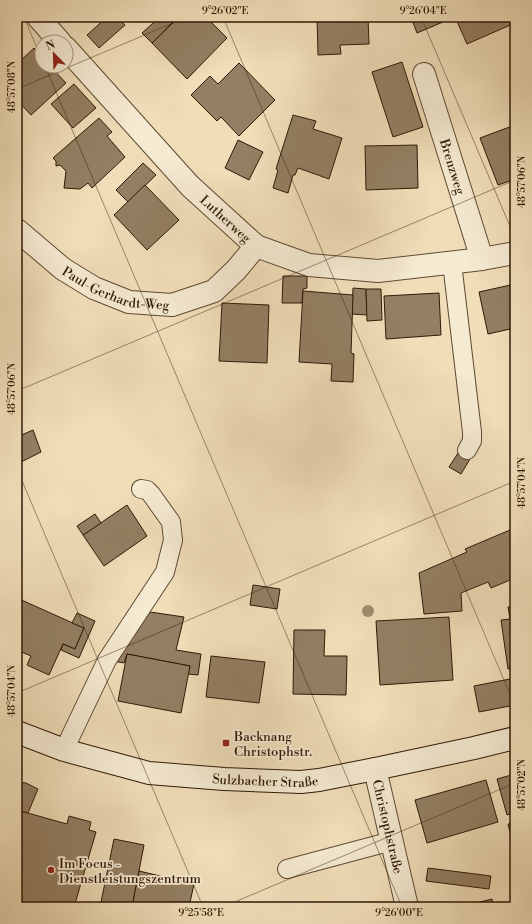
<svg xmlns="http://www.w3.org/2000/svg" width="532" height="924" font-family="'Libre Bodoni',serif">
  <rect width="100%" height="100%" fill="#f0deb9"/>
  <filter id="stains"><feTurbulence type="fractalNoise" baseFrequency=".005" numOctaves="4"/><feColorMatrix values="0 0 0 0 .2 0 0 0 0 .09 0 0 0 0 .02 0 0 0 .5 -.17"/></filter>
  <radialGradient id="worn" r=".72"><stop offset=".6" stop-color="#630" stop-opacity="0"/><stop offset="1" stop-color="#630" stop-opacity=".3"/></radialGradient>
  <g fill="#937f63" stroke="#2f1905">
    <path d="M107,17H117L125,25L99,48L87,35Z"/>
    <path d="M160,17H168L173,22L152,43L142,33Z"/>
    <path d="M179,17H206L227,38L187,79L152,43Z"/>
    <path d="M317,17H368L369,44L340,45L341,54L318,55Z"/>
    <path d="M411,17H441L443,22L417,33Z"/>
    <path d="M455,17H513L515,23L467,44Z"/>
    <path d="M34,48L42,57V66H50L66,83L31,115L17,100V64Z"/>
    <path d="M402,62L423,127L393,137L372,72Z"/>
    <path d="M239,63L275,100L239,136L221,117L217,121L191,95L210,76L218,84Z"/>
    <path d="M74,84L96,108L73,128L51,104Z"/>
    <path d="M293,115L316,121L313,129L342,138L329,179L298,168L295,175H293L288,193L273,188L278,170L276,169Z"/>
    <path d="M99,118L112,132L107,136L125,157L92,188L88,183L80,189L64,188L66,171L60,165L56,166V161L53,158Z"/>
    <path d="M515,125V179L498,185L480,138Z"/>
    <path d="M238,140L263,152L249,180L225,168Z"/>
    <path d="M417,145L418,188L366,190L365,146Z"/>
    <path d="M143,163L156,175L128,202L116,190Z"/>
    <path d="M145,185L179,220L147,250L114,215Z"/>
    <path d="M283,276H307V288L303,289L302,303H282Z"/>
    <path d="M515,284V328L488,334L479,292Z"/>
    <path d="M353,288L366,289L367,315L352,314Z"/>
    <path d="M366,289H381L382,320L367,321Z"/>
    <path d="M303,291L353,295L351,353L354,354L353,382L331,381L332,364L299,362Z"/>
    <path d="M439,293L441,335L386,339L384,296Z"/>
    <path d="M222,303L269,305L267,363L219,361Z"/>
    <path d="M33,430L41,452L17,464V437Z"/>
    <path d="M462,447L473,454L461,474L449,467Z"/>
    <path d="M127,505L147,536L104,566L83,535Z"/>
    <path d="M95,514L101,523L83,535L77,526Z"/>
    <path d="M510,530L515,541V578L491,588L488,582L461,593L462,611L424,614L419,573L467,552L465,549Z"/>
    <path d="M253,585L280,589L277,609L250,605Z"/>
    <path d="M17,598L84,628L75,649L63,644L49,675L27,665L31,656L17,650Z"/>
    <path d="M515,606V668L508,669L501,620L510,619L508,607Z"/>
    <path d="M150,612L184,617L176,650L201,654L198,675L188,674L190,666L127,654L124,663L113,661Z"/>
    <path d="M77,613L95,621L79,658L61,650L63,644L75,649L84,628L72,623Z"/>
    <path d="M449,617L453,680L380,685L376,621Z"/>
    <path d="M294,630H325L324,656H347L346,695L293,694Z"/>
    <path d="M127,654L190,666L181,713L118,701Z"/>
    <path d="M211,656L265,662L259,703L206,697Z"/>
    <path d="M515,678V705L479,712L474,686Z"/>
    <path d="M515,774V812L507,815L497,779Z"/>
    <path d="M486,780L498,822L427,843L415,800Z"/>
    <path d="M17,782L26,783L38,789L28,813L17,810Z"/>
    <path d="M17,810L67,824L69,816L91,822L89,830L96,832L74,907H17Z"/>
    <path d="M515,823V840L512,841L508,824Z"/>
    <path d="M114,839L144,845L132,907H100Z"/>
    <path d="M428,868L491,876L489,889L426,881Z"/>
    <path d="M139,871L194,884L189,907H132Z"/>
    <path d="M492,899L494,907H460Z"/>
  </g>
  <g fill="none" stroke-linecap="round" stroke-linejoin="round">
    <defs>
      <g id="lane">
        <path d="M452,263L472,432V441L467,450"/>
        <path d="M64,750L107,660L165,572L173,540L171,522L151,494L147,490L141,489"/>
        <path d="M287,869L392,841"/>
      </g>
      <g id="street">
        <path d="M38,17L60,42"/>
        <path id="s1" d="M66,48L190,186L256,246L309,265L378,271L482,259L515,253"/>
        <path id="s2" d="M424,74L482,259"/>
        <path id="s3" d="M17,230L63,269L94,288L129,302L172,305L214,291L236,270L256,246"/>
        <path id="s4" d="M375,769L407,907"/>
      </g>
      <g id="secondary">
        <path id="s5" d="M17,732L64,750L149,773L224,779L301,782L319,780L375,769L474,748L515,738"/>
      </g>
    </defs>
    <use href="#lane" stroke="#5f4a32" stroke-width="20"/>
    <use href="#street" stroke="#5f4a32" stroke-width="24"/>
    <use href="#secondary" stroke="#2f1905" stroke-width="24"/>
    <use href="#lane" stroke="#f5ead2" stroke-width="18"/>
    <use href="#street" stroke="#f5ead2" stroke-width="22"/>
    <use href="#secondary" stroke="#f5ead2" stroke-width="22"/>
  </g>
  <circle fill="#a08d6f" cx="368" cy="611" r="6"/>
  <path fill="none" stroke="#2f1905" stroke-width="1" stroke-opacity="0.45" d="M24,17L42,60M223,17L515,706M421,17L515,238M45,66L402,907M17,89L187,17M17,391L515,180M17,469L203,907M17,693L515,481M223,907L515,783"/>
  <g fill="#8f2418" stroke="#f5ead2" stroke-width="1.5">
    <rect x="222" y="739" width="8" height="8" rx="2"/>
    <circle cx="51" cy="870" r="4"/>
  </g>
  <g text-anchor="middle" stroke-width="3.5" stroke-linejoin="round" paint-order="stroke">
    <g font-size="13" fill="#2f1905" stroke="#f5ead2">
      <text dy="5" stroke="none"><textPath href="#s2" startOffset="97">Brenzweg</textPath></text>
      <text dy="5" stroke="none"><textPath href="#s1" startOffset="234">Lutherweg</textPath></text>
      <text dy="5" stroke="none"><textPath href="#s3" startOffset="118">Paul-Gerhardt-Weg</textPath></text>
      <text dy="5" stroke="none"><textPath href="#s5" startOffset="255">Sulzbacher Straße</textPath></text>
      <text dy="5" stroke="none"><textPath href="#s4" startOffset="59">Christophstraße</textPath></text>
    </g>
    <g font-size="13" fill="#2f1905" stroke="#f5ead2" text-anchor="start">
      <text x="234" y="741">Backnang<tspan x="234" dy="15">Christophstr.</tspan></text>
      <text x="59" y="868">Im Focus -<tspan x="59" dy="15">Dienstleistungszentrum</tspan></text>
    </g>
  </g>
  <rect width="532" height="924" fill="none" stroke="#f0deb9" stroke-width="44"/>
  <g transform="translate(54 54) rotate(337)"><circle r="19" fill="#f5ead2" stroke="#a69680"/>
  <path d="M0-3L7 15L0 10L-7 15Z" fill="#8f2418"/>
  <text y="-6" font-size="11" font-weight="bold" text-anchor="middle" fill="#2f1905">N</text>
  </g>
  <rect x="22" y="22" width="488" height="880" fill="none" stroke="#2f1905" stroke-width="1.5"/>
  <g font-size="10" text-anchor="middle" fill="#2f1905">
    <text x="225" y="14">9°26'02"E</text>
    <text x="423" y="14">9°26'04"E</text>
    <text transform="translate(11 87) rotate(-90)" y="4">48°57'08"N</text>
    <text transform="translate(521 182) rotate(-90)" y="4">48°57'06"N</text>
    <text transform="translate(11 389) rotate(-90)" y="4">48°57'06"N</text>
    <text transform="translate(521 483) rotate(-90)" y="4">48°57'04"N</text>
    <text transform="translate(11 691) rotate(-90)" y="4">48°57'04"N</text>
    <text transform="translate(521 785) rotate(-90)" y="4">48°57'02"N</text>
    <text x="201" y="916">9°25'58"E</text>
    <text x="399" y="916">9°26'00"E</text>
  </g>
  <rect width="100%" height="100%" filter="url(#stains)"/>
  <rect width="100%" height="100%" fill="url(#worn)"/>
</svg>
